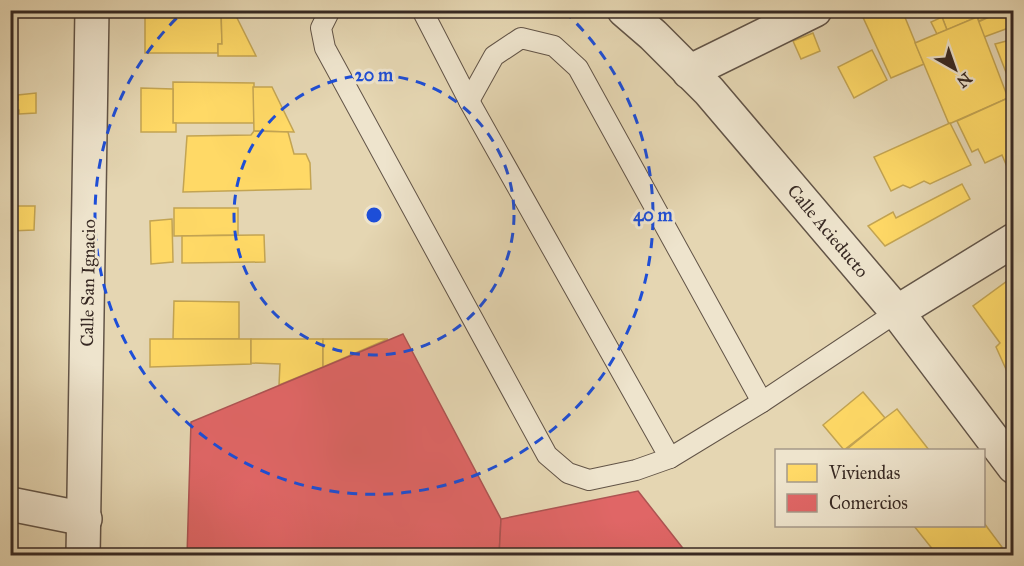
<svg xmlns="http://www.w3.org/2000/svg" width="1024" height="566" font-family="'IM FELL Great Primer',serif">
  <rect width="100%" height="100%" fill="#e5d6b2"/>
  <filter id="stains"><feTurbulence type="fractalNoise" baseFrequency=".00333" numOctaves="4"/><feColorMatrix values="0 0 0 0 .2 0 0 0 0 .09 0 0 0 0 .02 0 0 0 .5 -.17"/></filter>
  <radialGradient id="worn" r=".72"><stop offset=".6" stop-color="#630" stop-opacity="0"/><stop offset="1" stop-color="#630" stop-opacity=".3"/></radialGradient>
  <g fill="#ffd966" stroke="#c3a452" stroke-width="1.5">
    <path d="M145,10H221L222,44H218V53H145Z"/>
    <path d="M221,10H233L256,56H218V44H222Z"/>
    <path d="M867,10H902L924,64L891,78L861,13Z"/>
    <path d="M948,10H975L977,17L947,30L942,17L950,14Z"/>
    <path d="M975,10H1005L979,21Z"/>
    <path d="M1005,10H1013L1014,26L984,37L978,22Z"/>
    <path d="M942,17L947,30L937,34L931,22Z"/>
    <path d="M977,17L1008,98L949,124L915,43Z"/>
    <path d="M813,33L820,51L801,59L793,41Z"/>
    <path d="M1014,39V93L995,44Z"/>
    <path d="M872,50L887,80L854,98L838,67Z"/>
    <path d="M173,82L254,83V123H173Z"/>
    <path d="M253,87H272L294,132L254,131Z"/>
    <path d="M141,88L173,89V123H176V132H141Z"/>
    <path d="M36,93V113L19,114V110L11,111L10,101L18,100V95Z"/>
    <path d="M1008,98L1014,114V166L1008,169L1002,155L985,163L978,149L972,152L957,121Z"/>
    <path d="M950,123L971,165L930,184L924,181L910,188L903,185L891,191L874,157Z"/>
    <path d="M254,131L288,132L294,154H306L310,163L311,189L183,192L187,136L251,135Z"/>
    <path d="M962,184L970,199L885,246L868,226L893,212L896,218Z"/>
    <path d="M10,206H35L34,230L10,231Z"/>
    <path d="M174,208H238V235L174,236Z"/>
    <path d="M172,219L173,262L151,264L150,221Z"/>
    <path d="M264,235L265,262L182,263V236Z"/>
    <path d="M1014,276V387L996,347L1000,343L973,306Z"/>
    <path d="M174,301L239,302V339H173Z"/>
    <path d="M150,339H251V364L150,367Z"/>
    <path d="M251,339H323V367L279,385L280,364L251,363Z"/>
    <path d="M323,339H388L323,367Z"/>
    <path d="M863,392L885,418L844,450L823,425Z"/>
    <path d="M897,409L929,450H846L885,418Z"/>
    <path d="M984,523L1002,547L991,556H938L914,526H984Z"/>
  </g>
  <g fill="#e06666" stroke="#ad5452" stroke-width="1.5">
    <path d="M403,334L501,519L499,556H187L191,422Z"/>
    <path d="M638,491L689,556H499L501,519Z"/>
  </g>
  <g fill="none" stroke-linecap="round" stroke-linejoin="round">
    <defs>
      <g id="lane">
        <path d="M330,10L321,28L325,48L547,455L568,473L589,480L636,470L670,458L762,402L897,312"/>
        <path d="M422,10L469,101L670,458"/>
        <path d="M469,101L494,56L521,38L554,46L578,68L762,402"/>
      </g>
      <g id="street">
        <path d="M624,10L653,35L709,91L897,312L1014,467"/>
        <path d="M689,72L815,10"/>
        <path d="M897,312L1014,240"/>
        <path d="M10,504L85,519"/>
        <path d="M83,556L92,10"/>
      </g>
    </defs>
    <use href="#lane" stroke="#625447" stroke-width="22"/>
    <use href="#street" stroke="#625447" stroke-width="36"/>
    <use href="#lane" stroke="#eee4cd" stroke-width="20"/>
    <use href="#street" stroke="#eee4cd" stroke-width="33"/>
  </g>
  <g fill="none" stroke="#1d4ed8" stroke-width="3" stroke-dasharray="10 8">
    <circle cx="374" cy="215" r="140"/>
    <path d="M564 11A279 279 0 1 1 184 11"/>
  </g>
  <g text-anchor="middle" stroke-width="6" stroke-linejoin="round" paint-order="stroke">
    <g font-size="18" fill="#372923" stroke="#eee4cd">
      <text transform="translate(828 231) rotate(50)" y="6">Calle Acieducto</text>
      <text transform="translate(88 283) rotate(-89)" y="6">Calle San Ignacio</text>
    </g>
  </g>
  <circle cx="374" cy="215" r="9" fill="#1d4ed8" stroke="#eee4cd" stroke-width="3"/>
  <g font-size="18" text-anchor="middle" font-weight="bold" fill="#1d4ed8" stroke="#eee4cd" stroke-width="6" stroke-linejoin="round" paint-order="stroke">
    <text x="374" y="81">20 m</text>
    <text x="653" y="221">40 m</text>
  </g>
  <rect width="1024" height="566" fill="none" stroke="#e5d6b2" stroke-width="36"/>
  <rect x="12" y="12" width="1000" height="542" fill="none" stroke="#372923" stroke-width="3"/>
  <rect x="18" y="18" width="988" height="530" fill="none" stroke="#372923" stroke-width="1.5"/>
  <rect x="775" y="449" width="210" height="78" fill="#eee4cd" stroke="#a59989" stroke-width="1.5"/>
  <rect x="787" y="464" width="30" height="18" fill="#ffd966" stroke="#a59989" stroke-width="1.5"/>
  <text x="829" y="479" font-size="18" fill="#372923">Viviendas</text>
  <rect x="787" y="494" width="30" height="18" fill="#e06666" stroke="#a59989" stroke-width="1.5"/>
  <text x="829" y="509" font-size="18" fill="#372923">Comercios</text>
  <g transform="translate(955 69) rotate(140)" stroke="#eee4cd" stroke-width="4.5" paint-order="stroke">
  <path d="M0-4.5L10 22L0 15L-10 22Z" fill="#372923"/>
  <text y="-9" font-size="16" font-weight="bold" text-anchor="middle" fill="#372923">N</text>
  </g>
  <rect width="100%" height="100%" filter="url(#stains)"/>
  <rect width="100%" height="100%" fill="url(#worn)"/>
</svg>
